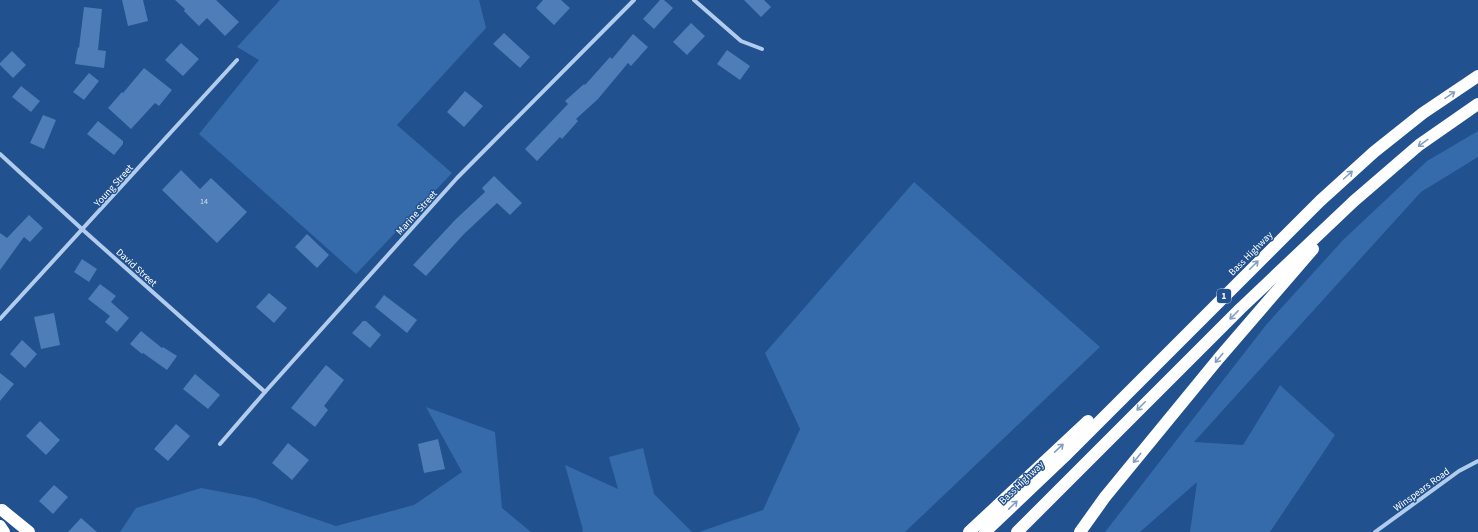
<svg xmlns="http://www.w3.org/2000/svg" width="1478" height="532" font-family="'Source Sans 3',sans-serif">
  <rect width="100%" height="100%" fill="#21518e"/>
  <g fill="#356bab">
    <path d="M280,0H479L486,28L397,125L452,173L356,274L199,134L259,60L237,47Z"/>
    <path d="M1478,131V157L1421,192L1194,442L1243,445L1280,385L1335,435L1270,532H1190L1197,482L1140,532H1105L1266,325L1343,240L1427,161Z"/>
    <path d="M914,182L1100,347L905,532H699L763,510L800,429L765,353Z"/>
    <path d="M426,407L495,432L502,508L531,532H120L136,508L201,488L254,498L336,526L414,505L462,472Z"/>
    <path d="M643,448L654,494L692,532H582L583,530L565,465L618,489L609,457Z"/>
  </g>
  <g fill="#4e7db7">
    <path d="M122,0H143L148,21L128,26Z"/>
    <path d="M175,0H216L239,22L225,36L207,18L199,26L184,11L185,9Z"/>
    <path d="M543,0H561L570,8L554,25L536,8Z"/>
    <path d="M660,0H664L673,8L654,29L643,19Z"/>
    <path d="M744,0H764L771,7L761,17Z"/>
    <path d="M84,7L102,9L98,50L106,51L104,68L75,64L78,47L79,48Z"/>
    <path d="M691,23L705,36L687,55L673,42Z"/>
    <path d="M504,33L530,57L520,68L493,44Z"/>
    <path d="M633,34L648,47L631,66L628,63L598,99L576,119L578,121L562,139L560,137L537,161L525,149L568,104L565,101L584,84L585,85L610,57L612,59Z"/>
    <path d="M181,43L199,59L183,76L165,60Z"/>
    <path d="M727,50L750,66L740,80L717,64Z"/>
    <path d="M12,51L26,65L13,78L0,65V63Z"/>
    <path d="M144,68L172,90L159,106L155,103L131,129L108,108L122,92L123,93Z"/>
    <path d="M89,73L99,81L84,100L73,92Z"/>
    <path d="M21,86L40,101L31,112L12,97Z"/>
    <path d="M465,91L483,106L464,127L447,112Z"/>
    <path d="M43,115L56,120L44,149L30,143Z"/>
    <path d="M98,121L123,141V144L114,155L87,134Z"/>
    <path d="M181,170L200,189L211,178L247,212L217,243L162,190Z"/>
    <path d="M494,176L522,203L510,215L497,203L463,235L426,276L413,265L456,219L485,192L482,188Z"/>
    <path d="M29,215L43,228L30,242L24,237L0,270V233L7,238Z"/>
    <path d="M307,234L329,255L317,268L295,247Z"/>
    <path d="M82,259L97,269L89,282L74,272Z"/>
    <path d="M100,284L116,296L111,302L129,318L117,332L105,322L110,316L88,299Z"/>
    <path d="M269,293L287,308L274,323L256,307Z"/>
    <path d="M384,295L417,320L407,333L375,307Z"/>
    <path d="M54,313L60,345L41,349L34,317Z"/>
    <path d="M363,321H366L381,335L370,348L352,333Z"/>
    <path d="M141,331L162,348L163,347L177,356L167,370L143,353L142,354L130,344Z"/>
    <path d="M22,340L37,354L25,368L10,354Z"/>
    <path d="M326,365L344,380L324,406L328,410L315,427L291,408Z"/>
    <path d="M0,373L14,384L0,401Z"/>
    <path d="M195,374L220,395L208,409L183,389Z"/>
    <path d="M40,421L60,440L46,455L26,436Z"/>
    <path d="M176,424L190,436L168,461L154,449Z"/>
    <path d="M438,439L445,469L424,473L418,444Z"/>
    <path d="M288,443L309,460L292,480L272,463Z"/>
    <path d="M54,485L68,497L53,514L39,501Z"/>
    <path d="M81,518L97,532H68Z"/>
  </g>
  <g fill="none" stroke-linecap="round" stroke-linejoin="round">
    <g stroke="#b1ccec" stroke-width="4">
      <path d="M694,0L741,41L762,49"/>
      <path d="M0,154L83,230L265,392"/>
      <path d="M0,319L237,60"/>
      <path d="M220,444L265,392L457,178L634,0"/>
      <path d="M1375,532L1459,471L1478,461"/>
    </g>
    <g stroke="#fff" stroke-width="12">
      <path d="M2,510L29,532"/>
      <path d="M0,526L4,532"/>
      <path d="M969,532L1088,421"/>
      <path d="M985,532L1064,457L1320,201L1374,152L1423,113L1478,76"/>
      <path d="M1017,532L1240,309L1354,201L1419,145L1478,104"/>
      <path d="M1080,532L1105,497L1219,358L1313,249"/>
    </g>
  </g>
  <defs><path id="oneway-shaft" d="M-6 0H5M1.5-3L5.5 0L1.5 3" fill="none" stroke-width="1.6" stroke-linecap="round" stroke-linejoin="round"/></defs>
  <g stroke="#859fc1">
    <use href="#oneway-shaft" transform="translate(1450 95) rotate(-34)"/>
    <use href="#oneway-shaft" transform="translate(1423 143) rotate(144)"/>
    <use href="#oneway-shaft" transform="translate(1348 175) rotate(-42)"/>
    <use href="#oneway-shaft" transform="translate(1254 265) rotate(-45)"/>
    <use href="#oneway-shaft" transform="translate(1234 315) rotate(135)"/>
    <use href="#oneway-shaft" transform="translate(1219 358) rotate(130)"/>
    <use href="#oneway-shaft" transform="translate(1141 406) rotate(135)"/>
    <use href="#oneway-shaft" transform="translate(1059 448) rotate(-43)"/>
    <use href="#oneway-shaft" transform="translate(1137 458) rotate(129)"/>
    <use href="#oneway-shaft" transform="translate(1013 505) rotate(-44)"/>
  </g>
  <g text-anchor="middle" stroke-width="3" stroke-linejoin="round" paint-order="stroke">
    <g font-size="8" fill="#d3deed">
      <text x="204" y="204">14</text>
    </g>
    <rect fill="#21518e" stroke="#bccbdd" stroke-width="1" x="1217" y="289" width="14" height="14" rx="3"/>
    <g font-size="9" font-weight="bold" fill="#fff">
      <text x="1224" y="299">1</text>
    </g>
    <g font-size="10" fill="#fff" stroke="#21518e">
      <text transform="translate(113 185) rotate(-48)" y="4">Young Street</text>
      <text transform="translate(416 212) rotate(-48)" y="4">Marine Street</text>
      <text transform="translate(1250 253) rotate(-45)" y="4">Bass Highway</text>
      <text transform="translate(137 267) rotate(42)" y="4">David Street</text>
      <text transform="translate(1021 482) rotate(-44)" y="4">Bass Highway</text>
      <text transform="translate(1421 489) rotate(-36)" y="4">Winspears Road</text>
    </g>
  </g>
</svg>
